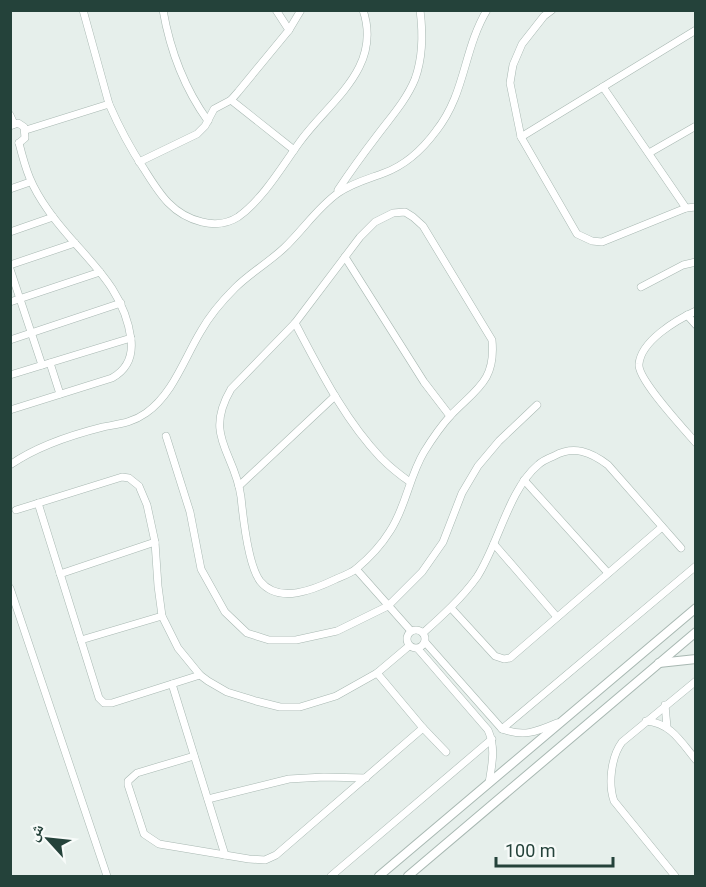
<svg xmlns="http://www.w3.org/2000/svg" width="706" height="887" font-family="Roboto,'Noto Naskh Arabic',sans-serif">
  <rect width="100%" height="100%" fill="#e6efeb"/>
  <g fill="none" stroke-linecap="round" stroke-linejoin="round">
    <defs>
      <g id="minor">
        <path d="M163,10C170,50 185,89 208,121"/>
        <path d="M552,10L544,16L522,44L513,65L510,83L521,137L577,234L592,241L602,242L686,208L696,207"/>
        <path d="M289,30L301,10"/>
        <path d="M603,87L686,208"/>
        <path d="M231,100L294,150"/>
        <path d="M109,104C119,127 130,148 144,169C159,193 172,215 202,222C214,225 227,224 238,217C263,199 281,168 299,143C328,102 383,69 363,10"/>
        <path d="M10,115L14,124"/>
        <path d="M10,126L18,123L24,127L25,138L19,143"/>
        <path d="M26,130L109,104L83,10"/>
        <path d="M521,137L696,30"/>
        <path d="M649,153L696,126"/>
        <path d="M139,162L197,134L205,126L214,109L231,100L238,92L289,30L276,10"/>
        <path d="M10,189L30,182"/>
        <path d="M338,190C350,172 363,154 376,137C390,118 406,101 415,79C423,57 423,33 420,10"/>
        <path d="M405,212L413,217L423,226L492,340C496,381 476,389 451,415C441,426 432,439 424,452C409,477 406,507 390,531C382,544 368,559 356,569C351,573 343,576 336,579C315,589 279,605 260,581C248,565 243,517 241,497C235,452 203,437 231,389L295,323L360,237L375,222L393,213Z"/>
        <path d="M10,232L53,217"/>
        <path d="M345,257L424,382L450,416"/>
        <path d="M10,265L75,243"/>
        <path d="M10,269L42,365"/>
        <path d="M641,287L683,265L696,262"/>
        <path d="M10,302L100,272"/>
        <path d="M696,311C676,320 641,341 639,364C637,379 684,429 696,443"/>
        <path d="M687,315L696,325"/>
        <path d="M295,323C320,370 344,419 381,458C390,467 400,475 410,482"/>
        <path d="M10,340L121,303"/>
        <path d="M50,363L60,394"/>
        <path d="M10,375L131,338"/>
        <path d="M10,410L112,378C128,369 133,356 131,339C123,281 79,255 48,210C31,186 26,171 19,143"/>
        <path d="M166,436L190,512L201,569L225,612L247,633L269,640H296L337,631L388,606L422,572L443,542L462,493L478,466L499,441L537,405"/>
        <path d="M10,465C37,446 71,435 103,427C118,424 132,423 146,413C173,394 184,359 201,331C210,315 222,301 235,288C250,273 268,263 284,248C303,230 317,208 338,193C352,183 368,179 384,173C406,165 422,150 436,131C466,93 463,50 487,10"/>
        <path d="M524,480L608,573"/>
        <path d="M239,486L335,396"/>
        <path d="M38,503L99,698L104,703H112L200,675"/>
        <path d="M16,510L122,477L129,478L139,486L147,505L155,542L158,586L162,616L178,648L200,675L208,681L227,692L256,701L280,707H300L336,696L377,673L409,646"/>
        <path d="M494,544L557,617"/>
        <path d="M356,569L411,631"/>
        <path d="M60,574L155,542"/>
        <path d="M10,588L107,876"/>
        <path d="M451,608L495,656L504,659L510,658L662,527"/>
        <circle cx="416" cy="639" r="9"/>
        <path d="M423,633C442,616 462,598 477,577C498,545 509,489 538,465C542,461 549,458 554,456C574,445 591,452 608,465L681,548"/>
        <path d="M81,640L162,616"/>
        <path d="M425,642L502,729C524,737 536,732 557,723"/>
        <path d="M418,649L488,730C496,748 492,764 489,783"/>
        <path d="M172,684L225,855"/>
        <path d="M665,705L667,727"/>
        <path d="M646,721C671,723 681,742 696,760"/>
        <path d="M423,728L446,752"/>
        <path d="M502,729L696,566"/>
        <path d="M194,756L137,773L128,781V785L144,834L159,844L249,859L265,860L276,855L423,728L377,673"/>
        <path d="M208,799L289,779L324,777L366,778"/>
        <path d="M331,876L492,739"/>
        <path d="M675,876L614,801C608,784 611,757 622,742L696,681"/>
      </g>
      <g id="tertiary">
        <path d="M659,663L696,659"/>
        <path d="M379,876L696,608"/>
        <path d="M408,876L696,632"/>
      </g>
    </defs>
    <use href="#minor" stroke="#a8b8b2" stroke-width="8"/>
    <use href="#tertiary" stroke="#a8b8b2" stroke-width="10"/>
    <use href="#minor" stroke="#fff" stroke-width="7"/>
    <use href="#tertiary" stroke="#fff" stroke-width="8"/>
  </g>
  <rect width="706" height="887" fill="none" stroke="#24423a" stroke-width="24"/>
  <g transform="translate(48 839) rotate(297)" stroke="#f7fbf9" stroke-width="4.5" paint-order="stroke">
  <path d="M0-4.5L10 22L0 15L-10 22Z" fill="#24423a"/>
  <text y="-9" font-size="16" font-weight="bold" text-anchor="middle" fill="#24423a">ش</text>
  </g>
  <path d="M496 857v9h117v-9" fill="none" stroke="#24423a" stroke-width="3"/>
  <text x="505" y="857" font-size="18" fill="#24423a" stroke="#f7fbf9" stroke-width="4.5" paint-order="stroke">100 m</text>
</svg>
